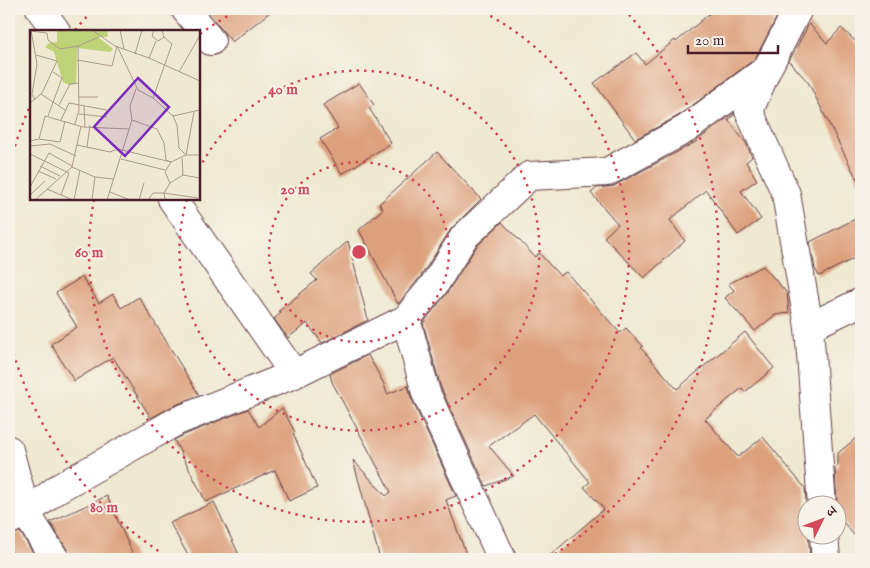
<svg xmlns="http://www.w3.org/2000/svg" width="870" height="568" font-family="'IM FELL English','Noto Serif Devanagari',serif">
  <rect width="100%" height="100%" fill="#f7f3e8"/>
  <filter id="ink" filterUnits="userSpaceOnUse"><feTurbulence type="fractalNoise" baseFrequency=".02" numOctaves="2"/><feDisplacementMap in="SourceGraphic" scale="10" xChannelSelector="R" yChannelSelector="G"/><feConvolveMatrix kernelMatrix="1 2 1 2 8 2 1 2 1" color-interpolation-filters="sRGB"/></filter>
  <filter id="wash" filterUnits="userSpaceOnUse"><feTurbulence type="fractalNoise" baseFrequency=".0096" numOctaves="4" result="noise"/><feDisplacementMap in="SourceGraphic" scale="20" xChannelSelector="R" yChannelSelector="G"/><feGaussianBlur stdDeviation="1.12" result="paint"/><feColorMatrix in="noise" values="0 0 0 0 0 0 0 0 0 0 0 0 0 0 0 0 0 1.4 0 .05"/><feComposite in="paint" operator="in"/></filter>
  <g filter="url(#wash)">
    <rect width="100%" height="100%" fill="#efe9d1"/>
    <g id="blocks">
      <g fill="#dda07d">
        <path d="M205,9H274L232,42Z"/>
        <path d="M715,9H781L755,59L678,116L635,139L594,83L636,53L645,64L675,40L676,42Z"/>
        <path d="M809,24L827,43L841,28L861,46V187L808,82L789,61Z"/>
        <path d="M359,83L374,105L369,108L391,143L342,174L320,139L338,128L323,105Z"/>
        <path d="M734,113V115L728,120L746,143L752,157L746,162L757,180L741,191L761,219L738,235L706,190L670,220L685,241L644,278L604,237L618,224L591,193L597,188L614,186L694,143Z"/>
        <path d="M437,152L481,199L451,229L421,276L398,304L359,230L383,209L379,204Z"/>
        <path d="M861,216V255L819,276L815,269L810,242Z"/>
        <path d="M502,222L535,257L539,253L560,276L566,272L620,333L626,328L643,346L641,348L677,389L745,332L774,368L745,392L742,388L705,419L738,457L763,437L805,488L810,559H546L604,509L584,487L590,482L534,414L489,446L514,476L486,486L441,388L423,323L447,293L476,247Z"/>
        <path d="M348,241L368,320L322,343L307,323L288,338L274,319L281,313L279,311L317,280L311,274Z"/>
        <path d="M763,266L787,293L789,313L775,315L755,331L725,298L734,290L728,284Z"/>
        <path d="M82,277L99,303L113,294L121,308L139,297L199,395L171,407L151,418L113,357L74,381L51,344L77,327L56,293Z"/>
        <path d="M368,355L384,384L387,394L408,386L412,400L456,496L446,500L468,559H380L353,460L386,496L391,492L332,382L330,374Z"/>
        <path d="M282,408L295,432L293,433L317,488L289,501L275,470L206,502L174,440L184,435L248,409L259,427Z"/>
        <path d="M861,434V543L843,522L838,526L835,468L838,466V453Z"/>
        <path d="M107,496L135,559H70L68,551L50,522Z"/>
        <path d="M214,502L241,559H190L170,523Z"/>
        <path d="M20,532L37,559H15L9,548V535Z"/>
      </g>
    </g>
  </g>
  <g filter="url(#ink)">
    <use href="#blocks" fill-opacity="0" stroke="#633d44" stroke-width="1"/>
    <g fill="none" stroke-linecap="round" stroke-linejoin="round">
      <defs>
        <g id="minor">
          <path d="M40,9L56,31"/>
          <path d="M185,9L211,41"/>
          <path d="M798,9L767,69L749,111L786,194L809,327L822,506"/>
          <path d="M172,199L294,374"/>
          <path d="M406,319L426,393L502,559"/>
          <path d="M809,327L861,302"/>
          <path d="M9,450L26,513L55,559"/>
          <path d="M9,520L26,513L57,489L177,421L294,374L406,319L434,285L464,237L529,176L607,172L686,129L767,69"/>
          <path d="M824,536L826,559"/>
        </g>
      </defs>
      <use href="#minor" stroke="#633d44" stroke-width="30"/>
      <use href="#minor" stroke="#fff" stroke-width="28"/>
    </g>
  </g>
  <g fill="none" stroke="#d1495b" stroke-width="2.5" stroke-dasharray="2.5 5">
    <circle cx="359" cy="252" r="90"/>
    <path d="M199 169A180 180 0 1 1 187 199"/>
    <path d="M200 34A270 270 0 0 1 241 9M477 9A270 270 0 1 1 94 200"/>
    <path d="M171 559A360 360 0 0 1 9 336M9 168A360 360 0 0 1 30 106M75 30A360 360 0 0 1 94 9M624 9A360 360 0 0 1 547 559"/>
  </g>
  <g transform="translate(30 30)">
    <rect width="170" height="170" fill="#efe9d1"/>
    <path d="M27,0H77L78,7H68L83,19L80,22L47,18L46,54L39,55L33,52L24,22L15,17L19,13L27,12Z" fill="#bed377"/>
    <path fill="none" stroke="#ad988f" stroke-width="1" d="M1,0L7,34L2,64L5,70M62,0L85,16L119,28L126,11M90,0L94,19M124,0L122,6L128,11L134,7L132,0M1,1L17,3L18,10L30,19L48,16L69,7M87,16L108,60L123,68L143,86L147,95L149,118L156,125H170M105,24L112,0M119,28L170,51M47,30L82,36L87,16M149,42L170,5M11,64L35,80M48,67H68M123,68L142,14L134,7M0,73L12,63L27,31L6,25M29,75L40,54L48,53M54,76L55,97M49,84L77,87M18,86L32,48L23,42M143,86L170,80M31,90L39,73L77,80M102,90L127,99L134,113L136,130L141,132L135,142L140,153L134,163L168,168M45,94L49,80L48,16M9,109L30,112L35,91M0,111L9,109L15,86L53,97L99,99M47,115L80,122L88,119L141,132L156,125L164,82M0,116L20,114L46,126M57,117L60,95M0,124L39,143L31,165M152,128L153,145M91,129L135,140M10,136L30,146M42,137L65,147L62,170M8,141L26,149M65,147L83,149M140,153L153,145L170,148M0,157L19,123L42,136M17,159L43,170M80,162L100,170M0,165L15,151M5,170L42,137L51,96M44,170L50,140M77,170L102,90L100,76L106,59M109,170L114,153M118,170L123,163H134L135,170"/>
    <path fill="#7b2cbf" fill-opacity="0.15" stroke="#7b2cbf" stroke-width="2.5" d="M108,48L139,77L95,126L64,97Z"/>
    <rect width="170" height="170" fill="none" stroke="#4a1f2b" stroke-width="2.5"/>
  </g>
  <circle cx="359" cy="252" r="8" fill="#d1495b" stroke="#f7f3e8" stroke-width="2.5"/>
  <g font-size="15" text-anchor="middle" font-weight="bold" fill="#d1495b" stroke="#f7f3e8" stroke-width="4" stroke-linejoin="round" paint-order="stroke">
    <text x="283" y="94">40 m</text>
    <text x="295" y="194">20 m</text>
    <text x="89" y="257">60 m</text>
    <text x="104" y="512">80 m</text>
  </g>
  <rect width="870" height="568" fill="none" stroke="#f7f3e8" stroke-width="30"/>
  <g transform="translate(822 520) rotate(48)"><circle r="24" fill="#f7f3e8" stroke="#b29e9c"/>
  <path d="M0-4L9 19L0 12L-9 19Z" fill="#d1495b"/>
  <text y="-8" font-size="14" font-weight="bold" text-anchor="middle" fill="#4a1f2b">उ</text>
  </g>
  <path d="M688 45v8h90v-8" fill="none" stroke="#4a1f2b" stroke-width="2.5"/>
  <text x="695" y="45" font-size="15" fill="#4a1f2b" stroke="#f7f3e8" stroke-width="4" paint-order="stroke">20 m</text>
</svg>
